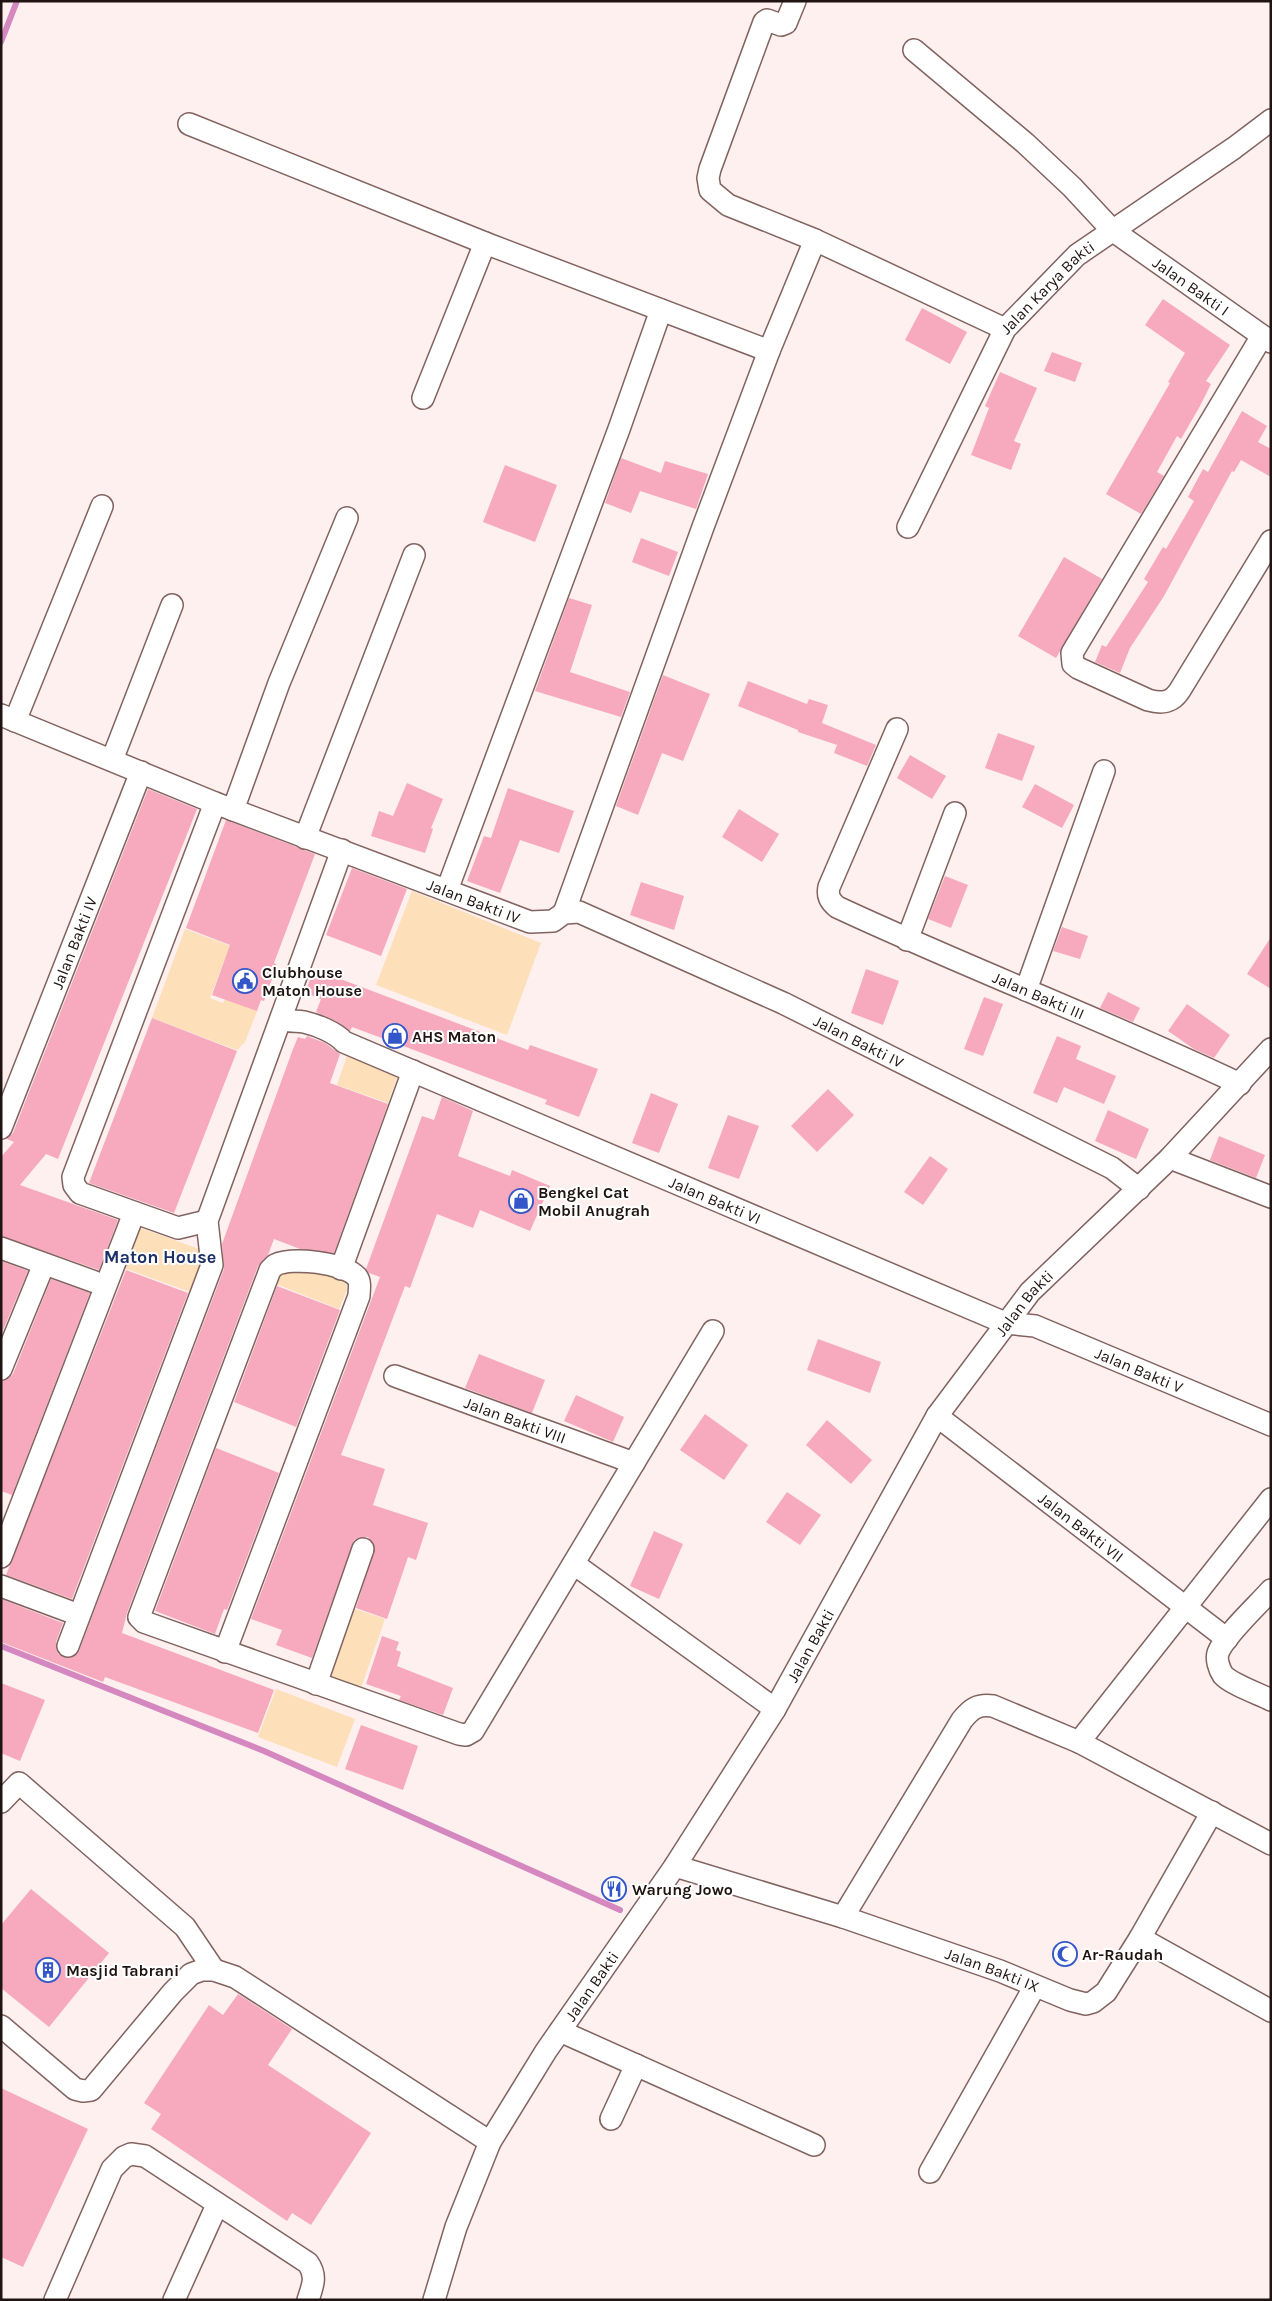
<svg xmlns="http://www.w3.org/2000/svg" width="1272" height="2301" font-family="Karla,sans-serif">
  <rect width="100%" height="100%" fill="#fef0ee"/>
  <g fill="#fddfb9">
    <path d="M412,891L541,943L507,1035L376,985Z"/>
    <path d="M185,929L239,949L224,961L210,998L223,1003L225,999L257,1011L245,1042L237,1050L152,1018Z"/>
    <path d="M347,1056L398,1075L388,1103L337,1085Z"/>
    <path d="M135,1226L205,1251L190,1292L121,1267Z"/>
    <path d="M314,1266L346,1281L347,1290L339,1309L276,1284L281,1272Z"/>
    <path d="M346,1606L385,1619L358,1697L319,1683Z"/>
    <path d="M276,1689L355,1719L337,1767L258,1737Z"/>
  </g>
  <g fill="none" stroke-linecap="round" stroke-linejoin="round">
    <g stroke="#d587bf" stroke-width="6">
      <path d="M1,42L17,1"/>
      <path d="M1,1646L264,1751L620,1910"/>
    </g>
  </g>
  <g fill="#f7a9be">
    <path d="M1163,299L1230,345L1206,381L1211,384L1200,406L1181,439L1177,436L1157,472L1164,476L1141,514L1106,494L1170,383L1168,382L1185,353L1145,325Z"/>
    <path d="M922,308L967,332L950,364L905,340Z"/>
    <path d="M1052,352L1082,363L1075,382L1044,371Z"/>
    <path d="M1000,372L1037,388L1014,441L1021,444L1011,470L971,455L989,408L985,406Z"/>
    <path d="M1242,411L1267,426L1258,442L1271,449V477L1241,460L1234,472L1232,471L1164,596L1130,648L1120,673L1095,662L1102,645L1106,647L1148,582L1144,579L1163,547L1166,549L1194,501L1188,497L1203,469L1208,472Z"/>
    <path d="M621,458L661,473L665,461L708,474L696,509L640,491L631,513L605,503Z"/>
    <path d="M505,465L557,485L535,542L483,522Z"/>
    <path d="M641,538L678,552L669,576L632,562Z"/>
    <path d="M1064,557L1102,579L1056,658L1018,636Z"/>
    <path d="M569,598L592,605L570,672L630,692L621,717L535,691Z"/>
    <path d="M663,675L710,694L683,761L662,753L638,815L616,806Z"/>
    <path d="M748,681L807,704L809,699L828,705L822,723L876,745L867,766L834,753L837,745L798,732V730L738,706Z"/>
    <path d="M998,733L1035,746L1022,781L985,768Z"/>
    <path d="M910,755L946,776L932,799L897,778Z"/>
    <path d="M407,783L443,799L431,828L433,829L425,853L371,836L379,811L393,816Z"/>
    <path d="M1035,784L1074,805L1062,828L1022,807Z"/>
    <path d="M508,788L574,811L559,853L520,840L500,893L467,881L484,836L491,838Z"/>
    <path d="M148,789L197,809L58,1159L46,1154L20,1185L118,1220L99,1270L1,1236V1157L14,1142L7,1139L13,1133Z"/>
    <path d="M739,809L779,834L762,862L722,837Z"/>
    <path d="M226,820L315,854L274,963L277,965L264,1001L261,1000L257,1011L212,995L230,945L186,928Z"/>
    <path d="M352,868L407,889L381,956L326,935Z"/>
    <path d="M945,876L968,885L951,928L928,919Z"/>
    <path d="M641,882L684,896L674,930L630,915Z"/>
    <path d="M1062,927L1088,936L1080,959L1053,951Z"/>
    <path d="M1271,937V989L1247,974Z"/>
    <path d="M314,969L528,1050L530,1045L598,1069L579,1117L545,1104L547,1100L414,1050L352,1027L350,1031L336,1021L316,1012L321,999L305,993Z"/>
    <path d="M866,969L899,981L883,1025L851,1013Z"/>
    <path d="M1108,992L1140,1008L1133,1022L1100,1008Z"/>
    <path d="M984,997L1003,1004L983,1056L964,1049Z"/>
    <path d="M1187,1004L1230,1035L1214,1058L1194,1049L1168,1031Z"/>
    <path d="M152,1018L237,1051L174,1213L89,1183Z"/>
    <path d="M307,1036L325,1043L340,1054L330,1083L388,1104L334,1253L300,1249L274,1239L268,1255L258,1266L127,1613L122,1633L274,1690L258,1733L105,1677L103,1682L1,1642V1599L63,1623L56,1642L58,1654L70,1658L79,1651L224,1269L222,1244L293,1049L298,1037L305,1039Z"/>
    <path d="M1057,1036L1081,1046L1076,1059L1116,1076L1104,1104L1064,1087L1057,1103L1033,1093Z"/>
    <path d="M828,1089L854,1115L817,1152L791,1126Z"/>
    <path d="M651,1093L678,1104L659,1153L632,1143Z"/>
    <path d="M442,1097L473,1111L458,1156L510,1176L512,1170L550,1186L530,1231L480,1210L473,1228L437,1214L410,1288L405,1286L341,1455L385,1469L373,1505L428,1523L416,1560L408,1557L387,1619L356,1608L375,1547L368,1537H361L354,1540L312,1658L276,1645L282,1630L251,1619L380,1277L369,1273L366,1269L422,1116L434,1120Z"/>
    <path d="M1108,1110L1149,1129L1136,1159L1095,1141Z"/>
    <path d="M728,1115L759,1126L739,1179L708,1168Z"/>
    <path d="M1219,1136L1265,1155L1256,1178L1210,1160Z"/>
    <path d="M930,1156L948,1169L923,1205L904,1192Z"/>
    <path d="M1,1261L28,1271L1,1335Z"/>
    <path d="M126,1270L188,1293L72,1599L6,1575Z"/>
    <path d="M51,1279L90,1293L12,1495L1,1491V1381L8,1379L13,1374Z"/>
    <path d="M277,1286L340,1310L296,1427L234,1402Z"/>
    <path d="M818,1339L881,1362L870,1393L807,1370Z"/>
    <path d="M479,1354L545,1380L532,1413L465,1388Z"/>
    <path d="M576,1395L624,1417L613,1442L564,1421Z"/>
    <path d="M705,1414L748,1445L724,1480L680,1450Z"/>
    <path d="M827,1420L872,1460L851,1484L806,1445Z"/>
    <path d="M216,1448L279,1473L227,1610L224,1609L215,1634L155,1611Z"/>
    <path d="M787,1492L821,1515L800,1545L766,1522Z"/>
    <path d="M654,1531L683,1544L659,1599L630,1586Z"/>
    <path d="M382,1636L399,1642L396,1650L401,1652L397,1666L453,1688L443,1715L399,1700L401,1696L366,1684Z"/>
    <path d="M1,1683L45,1700L20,1761L1,1753Z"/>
    <path d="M361,1725L418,1746L403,1790L345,1769Z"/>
    <path d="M31,1889L109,1953L49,2027L1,1988V1925Z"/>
    <path d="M238,1994L292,2029L268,2065L371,2133L311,2225L292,2213L287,2221L151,2129L161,2114L144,2103L209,2005L223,2015Z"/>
    <path d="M1,2088L88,2129L23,2267L1,2257Z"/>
  </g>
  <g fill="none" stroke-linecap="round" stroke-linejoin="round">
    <defs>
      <g id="minor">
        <path d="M795,1L786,23L781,25L767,20L764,22L710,169L708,178L710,190L728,205L815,240L1005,329"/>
        <path id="s1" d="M914,50L1025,143L1072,187L1112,230L1271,342"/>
        <path d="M189,124L485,243"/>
        <path d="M1262,336L1072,653L1073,664L1078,668L1148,700C1162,704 1172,703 1180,690L1271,541"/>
        <path d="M423,398L485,243L769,351L815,240"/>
        <path id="s2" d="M908,527L1005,329L1077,255L1234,148L1271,120"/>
        <path id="s3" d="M1,715L215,803L530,922L553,921L564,913L579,912L783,1003L1112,1168L1139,1189"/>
        <path d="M15,721L102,506"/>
        <path id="s4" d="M897,729L829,887C827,896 830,901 837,907C970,969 1107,1021 1240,1084"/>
        <path d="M112,760L172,605"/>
        <path d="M233,810L279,683L347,518"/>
        <path d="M305,838L414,555"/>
        <path d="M447,890L619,429L661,310"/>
        <path d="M564,913L703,527L769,351"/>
        <path d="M907,940L955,813"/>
        <path d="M1026,990L1104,771"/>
        <path id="s5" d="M281,1019C293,1023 295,1020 304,1022C317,1025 335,1032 344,1042L1005,1323L1035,1326L1271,1425"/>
        <path id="s6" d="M1,1128L141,772"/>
        <path d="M1170,1158L1271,1197"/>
        <path d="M207,1221L178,1228L80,1193L74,1185L73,1177L215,803"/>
        <path d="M1,1248L95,1282"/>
        <path d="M341,1269L413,1071"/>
        <path d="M1,1369L44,1264"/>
        <path id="s7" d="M395,1376L634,1463"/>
        <path id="s8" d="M937,1416L1227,1639"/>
        <path d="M1,1557L134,1213"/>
        <path d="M574,1564L775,1709"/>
        <path d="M1,1586L79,1615"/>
        <path d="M1271,1590C1258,1605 1224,1636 1218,1653C1216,1659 1219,1669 1223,1675C1231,1684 1259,1694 1271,1700"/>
        <path d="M68,1646L212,1265L207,1221L342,850"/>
        <path d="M225,1652L359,1296C359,1291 361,1282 357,1277C343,1262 292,1257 275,1265L270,1270L139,1617L144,1622L459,1734L466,1735L473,1731L713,1331"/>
        <path d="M316,1684L363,1549"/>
        <path d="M1079,1742L1271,1499"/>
        <path d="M1,1802L19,1783L185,1927L214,1970"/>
        <path id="s9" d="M675,1866L843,1917L1000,1971L1070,2000L1086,2004L1093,2002L1106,1992L1140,1938L1212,1812"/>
        <path d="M843,1917L962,1720C971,1709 977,1704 993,1706L1079,1742L1271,1844"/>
        <path d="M1140,1938L1271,2011"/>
        <path d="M1,2026L75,2089L83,2091L91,2090L173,1992L191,1974L202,1970H214L235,1977L490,2142"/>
        <path d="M560,2031L814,2145"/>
        <path d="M611,2119L636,2065"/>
        <path d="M930,2172L1035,1986"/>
        <path d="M55,2300L112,2169L124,2157L131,2154L145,2156L308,2263C317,2276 313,2285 308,2300"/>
        <path d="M174,2300L217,2205"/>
        <path id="s10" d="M434,2300L456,2227L490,2142L546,2051L675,1866L775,1709L937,1416L1030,1292L1170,1158L1271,1049"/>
      </g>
    </defs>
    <use href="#minor" stroke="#816360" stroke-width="24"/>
    <use href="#minor" stroke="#fff" stroke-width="21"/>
  </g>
  <defs>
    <symbol id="civic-ring" viewBox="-11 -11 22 22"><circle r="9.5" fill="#fff" stroke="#3357c8" stroke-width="1.5"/><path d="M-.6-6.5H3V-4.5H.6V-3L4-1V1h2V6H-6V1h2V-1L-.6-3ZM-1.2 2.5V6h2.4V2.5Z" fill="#3357c8"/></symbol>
    <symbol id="shop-ring" viewBox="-11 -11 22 22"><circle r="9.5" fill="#fff" stroke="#3357c8" stroke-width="1.5"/><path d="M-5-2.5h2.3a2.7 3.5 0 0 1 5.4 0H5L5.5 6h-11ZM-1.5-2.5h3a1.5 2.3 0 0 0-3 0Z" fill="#3357c8"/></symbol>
    <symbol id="restaurant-ring" viewBox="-11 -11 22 22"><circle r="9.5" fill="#fff" stroke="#3357c8" stroke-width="1.5"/><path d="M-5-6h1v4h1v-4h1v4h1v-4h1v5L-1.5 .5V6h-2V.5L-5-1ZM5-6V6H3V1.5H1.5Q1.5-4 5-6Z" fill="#3357c8"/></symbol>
    <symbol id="mosque-ring" viewBox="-11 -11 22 22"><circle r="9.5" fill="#fff" stroke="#3357c8" stroke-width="1.5"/><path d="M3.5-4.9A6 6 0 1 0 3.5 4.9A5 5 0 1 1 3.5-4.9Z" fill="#3357c8"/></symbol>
    <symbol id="building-ring" viewBox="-11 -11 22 22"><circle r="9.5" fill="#fff" stroke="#3357c8" stroke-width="1.5"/><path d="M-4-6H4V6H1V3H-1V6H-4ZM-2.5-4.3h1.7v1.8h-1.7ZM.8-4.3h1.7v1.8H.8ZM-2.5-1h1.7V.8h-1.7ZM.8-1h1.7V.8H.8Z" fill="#3357c8"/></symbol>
  </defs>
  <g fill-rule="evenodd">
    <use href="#civic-ring" x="231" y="967" width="28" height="28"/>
    <use href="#shop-ring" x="381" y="1022" width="28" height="28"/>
    <use href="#shop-ring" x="507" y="1187" width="28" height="28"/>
    <use href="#restaurant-ring" x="600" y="1875" width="28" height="28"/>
    <use href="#mosque-ring" x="1051" y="1940" width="28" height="28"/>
    <use href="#building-ring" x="34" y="1956" width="28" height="28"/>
  </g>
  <g text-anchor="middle" stroke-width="4" stroke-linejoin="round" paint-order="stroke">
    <g font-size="16" fill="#1f1412" stroke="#fff">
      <text dy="6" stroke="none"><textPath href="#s1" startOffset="365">Jalan Bakti I</textPath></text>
      <text dy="6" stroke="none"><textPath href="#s2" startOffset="280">Jalan Karya Bakti</textPath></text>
      <text dy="6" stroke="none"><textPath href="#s3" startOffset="508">Jalan Bakti IV</textPath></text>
      <text dy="6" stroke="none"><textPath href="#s6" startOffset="199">Jalan Bakti IV</textPath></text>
      <text dy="6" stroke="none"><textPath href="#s4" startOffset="415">Jalan Bakti III</textPath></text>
      <text dy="6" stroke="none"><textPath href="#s3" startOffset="928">Jalan Bakti IV</textPath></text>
      <text dy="6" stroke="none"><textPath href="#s5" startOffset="472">Jalan Bakti VI</textPath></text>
      <text dy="6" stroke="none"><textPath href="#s10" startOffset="1164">Jalan Bakti</textPath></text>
      <text dy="6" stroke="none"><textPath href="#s5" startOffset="930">Jalan Bakti V</textPath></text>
      <text dy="6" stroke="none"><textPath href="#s7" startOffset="128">Jalan Bakti VIII</textPath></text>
      <text dy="6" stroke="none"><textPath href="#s8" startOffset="182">Jalan Bakti VII</textPath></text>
      <text dy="6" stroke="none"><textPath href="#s10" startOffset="759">Jalan Bakti</textPath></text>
      <text dy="6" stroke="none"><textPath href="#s9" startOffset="334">Jalan Bakti IX</textPath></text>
      <text dy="6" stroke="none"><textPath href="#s10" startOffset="354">Jalan Bakti</textPath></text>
    </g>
    <g font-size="16" font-weight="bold" fill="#1f1412" stroke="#fff" text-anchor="start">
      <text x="262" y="978">Clubhouse<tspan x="262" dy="18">Maton House</tspan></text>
      <text x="412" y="1042">AHS Maton</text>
      <text x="538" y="1198">Bengkel Cat<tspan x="538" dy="18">Mobil Anugrah</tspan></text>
      <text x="632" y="1895">Warung Jowo</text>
      <text x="1082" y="1960">Ar-Raudah</text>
      <text x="66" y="1976">Masjid Tabrani</text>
    </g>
    <g font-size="18" font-weight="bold" fill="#1c3067" stroke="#fff">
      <text x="160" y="1263">Maton House</text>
    </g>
  </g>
  <rect width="1272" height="2301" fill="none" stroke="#1f1412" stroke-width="5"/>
</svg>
